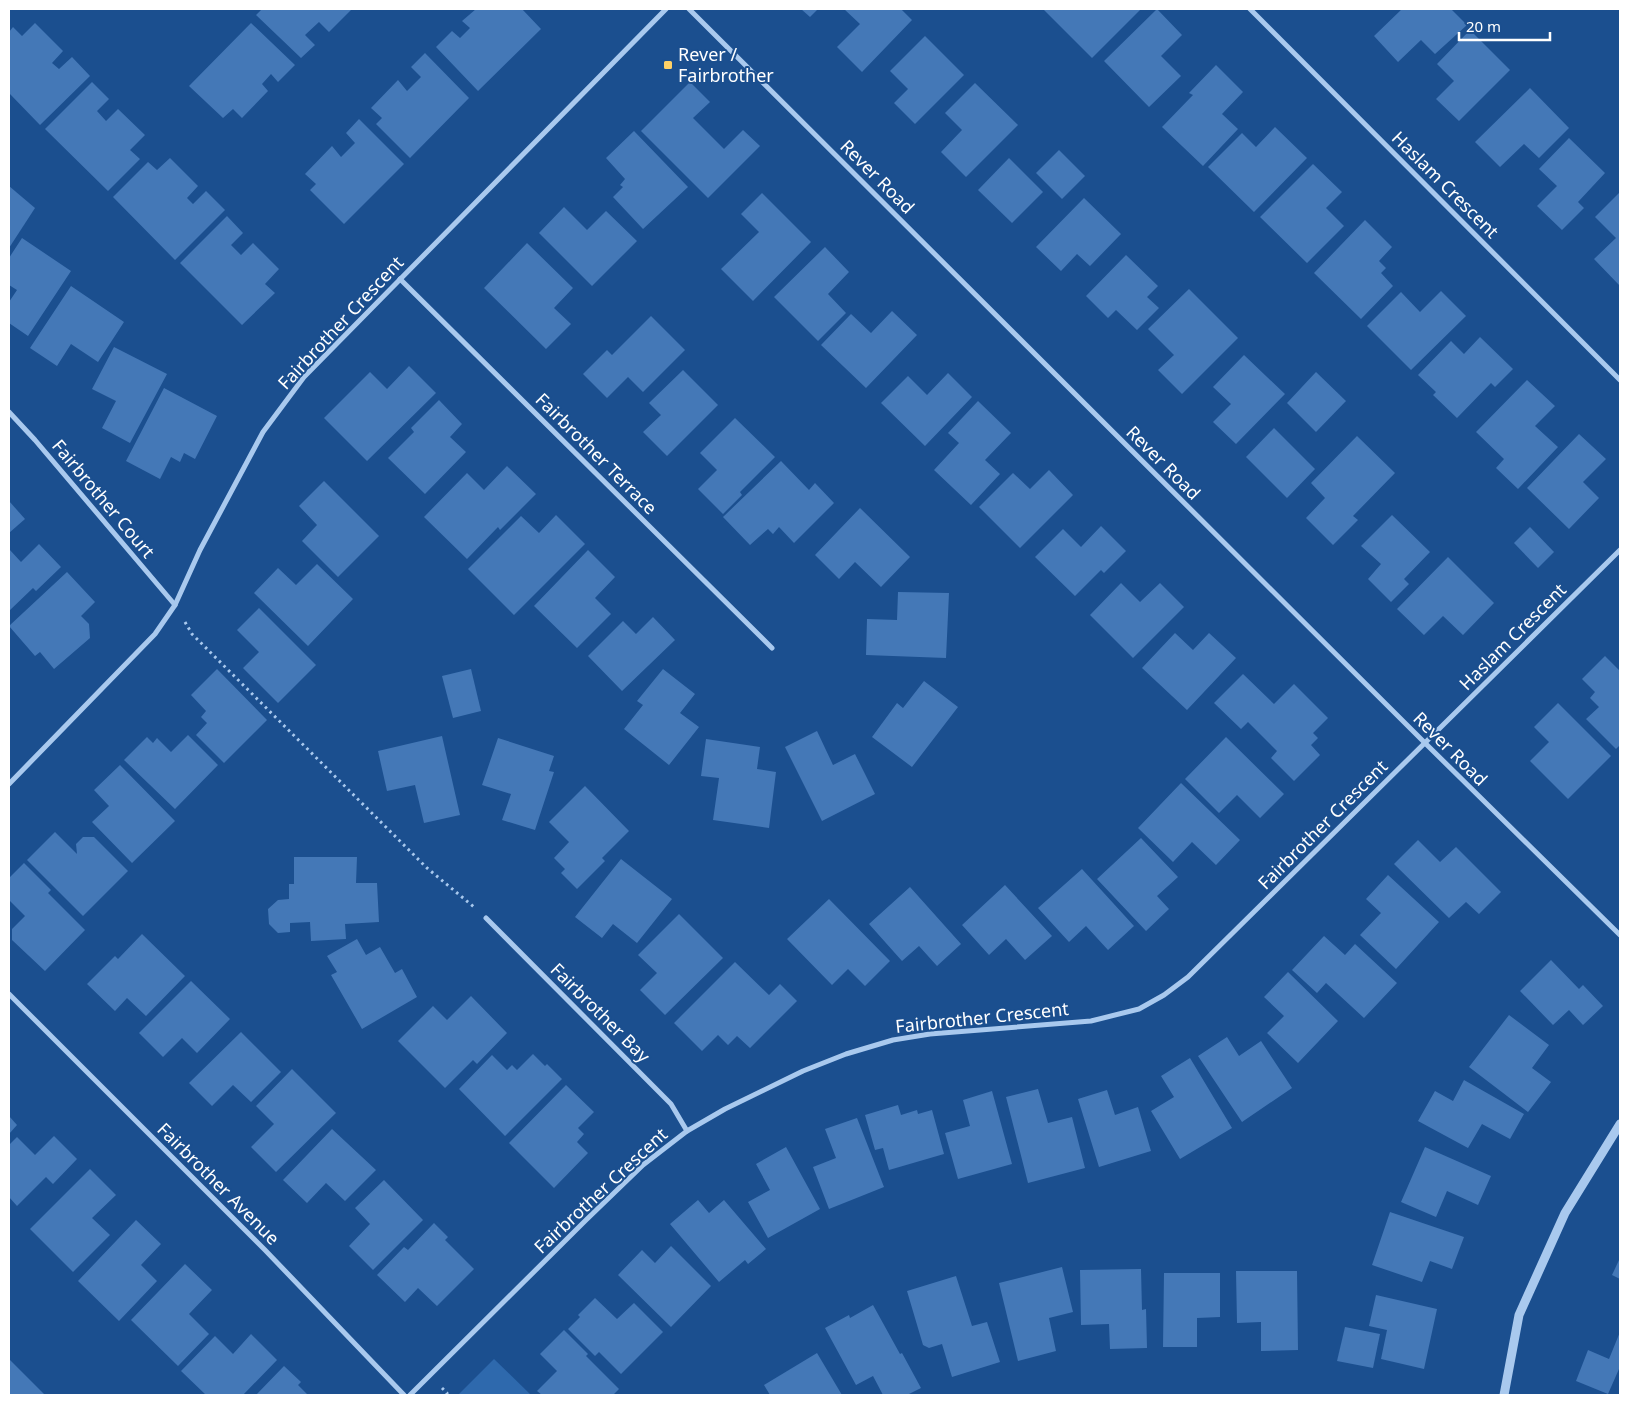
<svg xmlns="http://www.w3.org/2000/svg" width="1629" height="1404" font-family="'Noto Sans',sans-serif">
  <rect width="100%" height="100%" fill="#1b4f8f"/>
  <path fill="#2e69ad" d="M494,1359L531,1395H458Z"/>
  <g fill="#4478b7">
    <path d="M262,9H352L329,32L319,22L305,35L315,45L301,58L256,15Z"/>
    <path d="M476,9H522L541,29L478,91L436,47L452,31L460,38L470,28L462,21Z"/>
    <path d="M801,9H818L810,17Z"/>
    <path d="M844,9H901L912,20L862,72L837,47L860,24Z"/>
    <path d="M1043,9H1141L1092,58Z"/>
    <path d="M1157,9L1182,35L1161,56L1181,76L1149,107L1104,61Z"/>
    <path d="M1402,9H1451L1467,25L1435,54L1421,40L1398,62L1374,36Z"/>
    <path d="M35,23L63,51L52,63L59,69L72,57L90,76L40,125L9,93V32L13,27L22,36Z"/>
    <path d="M251,23L295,65L278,82L271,74L262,84L268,91L242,118L233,109L223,118L189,86Z"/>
    <path d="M1470,30L1510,70L1459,121L1436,99L1454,81L1437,64Z"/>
    <path d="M925,36L964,75L915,124L894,103L908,89L890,71Z"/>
    <path d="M425,53L469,98L410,158L376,124L382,118L371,108L398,80L407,91L421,77L411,67Z"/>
    <path d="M1216,65L1243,92L1222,114L1238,129L1203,166L1162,127L1193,95L1189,93Z"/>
    <path d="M92,82L109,99L97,111L106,121L118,109L145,135L130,150L140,159L108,191L45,129Z"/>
    <path d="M690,82L710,102L693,118L724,149L743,130L760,146L708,198L641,131Z"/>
    <path d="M975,83L1018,125L966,177L941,152L962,130L945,113Z"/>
    <path d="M1530,88L1569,128L1539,158L1524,144L1500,167L1475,142Z"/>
    <path d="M359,119L404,164L344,224L310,190L316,184L305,174L332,146L341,157L355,143L346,133Z"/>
    <path d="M1275,127L1307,158L1254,212L1208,167L1242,133L1256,147Z"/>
    <path d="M634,131L688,187L643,229L613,197L623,187L620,185L625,179L606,158Z"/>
    <path d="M1569,138L1605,173L1578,202L1584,208L1562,230L1537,206L1557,186L1539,169Z"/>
    <path d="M1059,150L1085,176L1062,199L1036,173Z"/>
    <path d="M170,158L198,186L187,198L193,204L206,191L225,210L175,260L113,197L148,162L157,170Z"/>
    <path d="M1009,158L1043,192L1012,223L978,190Z"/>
    <path d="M1313,164L1342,192L1326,208L1344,226L1307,263L1260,217Z"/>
    <path d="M9,186L35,208L9,248Z"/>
    <path d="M1620,192V286L1594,259L1616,238L1595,217Z"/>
    <path d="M762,193L811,242L753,301L721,269L759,232L741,214Z"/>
    <path d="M1084,198L1121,234L1090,266L1077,254L1061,271L1036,247Z"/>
    <path d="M564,207L587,230L606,211L637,241L592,286L539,233Z"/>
    <path d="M227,216L243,233L231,245L241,255L253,243L279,269L265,284L275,293L242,325L180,263Z"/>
    <path d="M1365,220L1392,247L1379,261L1386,268L1381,273L1393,286L1361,319L1314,273Z"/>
    <path d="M22,238L71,271L28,336L9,323V302L17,290L9,285V258Z"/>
    <path d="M527,243L573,288L554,308L571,324L546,349L484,288Z"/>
    <path d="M825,247L849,272L828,294L846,313L818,341L774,297Z"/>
    <path d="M1126,255L1158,286L1147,297L1159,308L1137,330L1116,310L1108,318L1086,296Z"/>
    <path d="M71,286L124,322L98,362L71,344L57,366L30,348Z"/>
    <path d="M1189,289L1238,338L1182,394L1158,370L1174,355L1148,329Z"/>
    <path d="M1441,291L1466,316L1411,370L1367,326L1401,292L1420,312Z"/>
    <path d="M892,311L917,335L866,388L821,345L851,314L871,333Z"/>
    <path d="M651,316L685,350L643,392L628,377L607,398L583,374L607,350L612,355Z"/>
    <path d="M1480,337L1513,369L1495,387L1491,383L1457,418L1433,395L1436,392L1418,375L1451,341L1464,354Z"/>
    <path d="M114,347L167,374L130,443L102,428L116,401L92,389Z"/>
    <path d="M1244,355L1285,394L1236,444L1213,422L1231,404L1213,387Z"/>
    <path d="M409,366L436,393L367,461L324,418L370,372L387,389Z"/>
    <path d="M683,370L718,405L667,456L643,432L661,415L649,403Z"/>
    <path d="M1316,372L1346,401L1316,432L1287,403Z"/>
    <path d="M948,373L972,397L925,446L881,403L908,376L927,395Z"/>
    <path d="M1527,380L1555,406L1535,426L1558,447L1518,489L1496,468L1504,459L1476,432Z"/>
    <path d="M164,388L217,416L195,459L184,453L180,462L171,457L160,479L126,461Z"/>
    <path d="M439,400L462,424L450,437L466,452L425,494L388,458L414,432L411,428Z"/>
    <path d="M978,401L1011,433L985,460L1000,474L971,505L934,470L959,443L948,433Z"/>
    <path d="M735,418L775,457L740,492L742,495L723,514L698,489L717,470L700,453Z"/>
    <path d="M1274,428L1315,469L1287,498L1246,457Z"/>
    <path d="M1579,434L1606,459L1583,482L1599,498L1569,529L1527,488Z"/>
    <path d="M1357,436L1395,473L1353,516L1358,520L1333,545L1306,518L1325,498L1311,483Z"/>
    <path d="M781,461L809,490L815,483L834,503L794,543L779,527L773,534L768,529L750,545L723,517Z"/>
    <path d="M507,466L536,494L500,530L498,527L467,559L424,517L467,473L484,490Z"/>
    <path d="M1049,470L1073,495L1020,548L979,507L1013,473L1030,489Z"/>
    <path d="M324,481L379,536L338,577L302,541L317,525L299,506Z"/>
    <path d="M9,501L25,519L9,533Z"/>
    <path d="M860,508L910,557L881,587L855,562L839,579L815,555Z"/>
    <path d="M556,515L585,544L514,615L468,569L521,516L539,533Z"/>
    <path d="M1392,515L1430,552L1404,579L1409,584L1391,602L1368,579L1381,564L1361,546Z"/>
    <path d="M1101,526L1126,551L1104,573L1101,570L1075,596L1035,557L1063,529L1081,547Z"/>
    <path d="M1530,527L1554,552L1538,568L1514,543Z"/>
    <path d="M39,544L61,567L36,591L33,588L9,611V549L21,562Z"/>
    <path d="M588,550L615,577L595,598L611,614L577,648L534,606Z"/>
    <path d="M1448,557L1494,603L1463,635L1443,616L1424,635L1397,609Z"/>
    <path d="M317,564L353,599L308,646L254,593L278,568L296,585Z"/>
    <path d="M67,572L95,602L81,616L89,624L90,638L54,669L40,652L35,656L9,626Z"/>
    <path d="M1121,583L1140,602L1160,583L1184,607L1133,658L1090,615Z"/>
    <path d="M898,592L949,593L946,658L866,655L867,619L897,620Z"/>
    <path d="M259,608L316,665L278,703L243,668L259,652L237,630Z"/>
    <path d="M653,617L675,640L622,691L588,656L623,621L636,634Z"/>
    <path d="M1175,633L1193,650L1209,633L1236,658L1187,710L1142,668Z"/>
    <path d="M1605,656L1620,671V745L1616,749L1586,719L1599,707L1590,698L1595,692L1582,679Z"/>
    <path d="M217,669L267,720L224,763L196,735L207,723L201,717L206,711L191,695Z"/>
    <path d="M471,669L481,711L453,718L442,676Z"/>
    <path d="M663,669L695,694L680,713L699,727L669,765L624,729L643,705L637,701Z"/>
    <path d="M1243,674L1274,704L1294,684L1328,718L1313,733L1318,738L1311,745L1320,755L1294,781L1271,758L1277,751L1248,722L1241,729L1214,703Z"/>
    <path d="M924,681L958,707L912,767L872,737L897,703L903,708Z"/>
    <path d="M1558,703L1611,756L1568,799L1530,761L1549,742L1534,727Z"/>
    <path d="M817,731L833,765L855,754L875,794L822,821L785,747Z"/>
    <path d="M188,735L218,765L175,809L124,760L147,737L153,743L157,738L171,752Z"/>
    <path d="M442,736L460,815L424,823L415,785L387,791L378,751Z"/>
    <path d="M1226,737L1284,794L1260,818L1237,795L1219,813L1185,779Z"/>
    <path d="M498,738L554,756L549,771L554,772L535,830L502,820L511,794L482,785Z"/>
    <path d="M706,739L760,747L757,769L776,772L769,828L713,820L719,778L701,776Z"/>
    <path d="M120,765L175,821L132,863L92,822L109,806L94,790Z"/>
    <path d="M1181,783L1240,840L1216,865L1192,842L1173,862L1138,828Z"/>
    <path d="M585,786L629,831L602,858L605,861L577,889L561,873L565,869L554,858L569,842L549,822Z"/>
    <path d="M55,832L77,854L76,844L83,837H94L128,871L83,916L27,860Z"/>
    <path d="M1141,838L1178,877L1157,896L1169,909L1146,931L1097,879Z"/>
    <path d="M1418,840L1440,862L1456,847L1501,892L1479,914L1466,902L1449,918L1394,864Z"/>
    <path d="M294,857H357L356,883H377L379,922L345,924L346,939L311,941L310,922L290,923V932L278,933L269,924L268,909L278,900L289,899V884H294Z"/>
    <path d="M621,859L672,899L637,943L613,924L602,938L575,917Z"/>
    <path d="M24,863L51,890L48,893L85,930L45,971L12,940V929L25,916L9,900V878Z"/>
    <path d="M1082,869L1134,926L1108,950L1086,926L1069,942L1038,908Z"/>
    <path d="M1388,875L1439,922L1396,969L1360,935L1381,913L1366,899Z"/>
    <path d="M1005,885L1052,936L1025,960L1006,939L989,955L962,925Z"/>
    <path d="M910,887L961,944L937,966L919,946L902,961L869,924Z"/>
    <path d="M829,899L890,961L865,986L848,969L832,985L787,939Z"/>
    <path d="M679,914L723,958L665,1015L640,990L657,973L638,955Z"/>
    <path d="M142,934L185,976L146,1016L127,998L115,1011L87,984L115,956L118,959Z"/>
    <path d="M1324,936L1345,955L1355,944L1397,983L1364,1018L1326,983L1317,993L1292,970Z"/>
    <path d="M357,939L366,955L380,947L395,973L402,969L417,997L362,1029L331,975L337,972L327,956Z"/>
    <path d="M1551,960L1579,989L1583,985L1603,1006L1583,1025L1569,1010L1553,1025L1520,991Z"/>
    <path d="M735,962L769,995L780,984L797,1001L750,1048L737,1036L728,1045L718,1035L702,1051L674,1023Z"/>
    <path d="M1288,972L1338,1021L1298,1063L1267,1033L1284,1016L1264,997Z"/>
    <path d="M191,981L230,1019L197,1053L182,1038L163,1057L139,1033Z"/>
    <path d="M471,996L507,1033L477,1064L473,1060L445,1088L398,1041L433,1006L447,1020Z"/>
    <path d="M1509,1015L1549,1045L1532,1068L1551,1082L1528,1112L1469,1067Z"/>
    <path d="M241,1032L281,1072L251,1102L233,1085L212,1106L189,1083Z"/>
    <path d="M1227,1037L1239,1056L1261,1041L1292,1088L1242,1122L1198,1056Z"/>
    <path d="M533,1054L545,1066L547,1064L562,1079L505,1136L459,1089L492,1055L507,1070L512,1065L517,1070Z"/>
    <path d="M1190,1058L1232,1128L1180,1159L1151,1111L1174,1097L1161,1076Z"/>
    <path d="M292,1069L336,1113L276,1172L251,1147L274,1124L256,1106Z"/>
    <path d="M1464,1080L1524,1114L1510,1139L1482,1124L1468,1148L1418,1121L1435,1091L1453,1101Z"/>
    <path d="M566,1085L594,1112L578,1128L584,1134L577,1142L588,1153L554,1188L509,1143Z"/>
    <path d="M1038,1089L1048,1123L1072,1117L1085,1168L1028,1183L1006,1097Z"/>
    <path d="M1107,1090L1115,1115L1138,1107L1151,1151L1099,1167L1078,1099Z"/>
    <path d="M992,1091L1012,1164L958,1179L945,1133L970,1126L963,1100Z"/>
    <path d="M898,1105L901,1115L917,1110L918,1114L932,1110L944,1154L889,1170L883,1148L875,1150L865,1115Z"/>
    <path d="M9,1116L17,1125L9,1134Z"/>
    <path d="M857,1118L884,1187L829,1209L813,1167L836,1158L825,1129Z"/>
    <path d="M332,1129L376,1170L345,1201L326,1183L307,1203L283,1180Z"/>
    <path d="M54,1136L77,1159L53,1184L46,1177L17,1206L9,1197V1145L17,1137L35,1155Z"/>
    <path d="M786,1147L820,1209L768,1238L748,1202L770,1190L756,1164Z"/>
    <path d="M1425,1147L1491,1176L1478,1205L1447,1191L1436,1217L1401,1202Z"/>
    <path d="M90,1169L116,1195L92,1218L110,1235L73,1272L30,1229Z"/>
    <path d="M384,1180L423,1220L373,1270L349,1246L370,1224L355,1208Z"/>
    <path d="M698,1200L709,1213L724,1200L766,1249L748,1264L745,1260L719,1282L670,1224Z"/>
    <path d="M1390,1212L1464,1237L1452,1269L1430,1261L1422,1282L1372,1265Z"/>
    <path d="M136,1220L161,1244L141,1265L157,1281L119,1321L78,1281Z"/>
    <path d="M434,1223L448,1237L445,1240L474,1269L437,1306L418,1288L405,1302L377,1275L404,1247L408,1250Z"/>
    <path d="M671,1246L711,1286L671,1327L618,1275L642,1250L655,1263Z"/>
    <path d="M1620,1258V1279L1612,1275Z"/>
    <path d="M185,1264L212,1290L189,1314L209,1334L178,1366L131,1320Z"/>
    <path d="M1062,1267L1073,1312L1049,1318L1056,1351L1018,1361L999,1283Z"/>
    <path d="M1141,1269L1142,1310L1146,1309L1147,1348L1110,1349L1109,1324L1081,1325L1080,1270Z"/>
    <path d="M1236,1271H1297L1298,1350L1261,1351V1322L1237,1323Z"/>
    <path d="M1164,1273H1220V1317L1197,1318V1347H1163Z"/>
    <path d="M956,1276L972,1326L987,1322L1000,1362L952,1377L942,1344L929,1348L923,1345L907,1291Z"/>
    <path d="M1376,1295L1437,1309L1424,1369L1381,1359L1387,1330L1369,1326Z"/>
    <path d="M595,1298L617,1319L634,1303L663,1332L621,1374L599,1352L595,1356L568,1329L580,1317L578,1315Z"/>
    <path d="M873,1305L900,1354L902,1353L921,1388L907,1395H883L873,1376L856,1385L825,1328L849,1315L850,1318Z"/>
    <path d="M1345,1327L1380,1334L1373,1368L1337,1361Z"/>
    <path d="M564,1330L588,1354L586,1356L619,1389L613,1395H542L537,1391L557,1371L540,1354Z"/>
    <path d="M1620,1332V1369H1619L1608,1394L1576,1381L1588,1350L1609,1359Z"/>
    <path d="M251,1334L277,1360L243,1395H206L181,1371L215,1336L233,1354Z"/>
    <path d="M817,1353L842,1395H770L764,1385Z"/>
    <path d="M9,1359L45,1395H9Z"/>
    <path d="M284,1366L301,1382L298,1385L308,1395H256Z"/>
  </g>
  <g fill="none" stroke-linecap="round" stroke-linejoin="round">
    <g stroke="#a9c9ee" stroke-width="3" stroke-dasharray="2.5 4" stroke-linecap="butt">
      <path d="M185,622L192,634L427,868L474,907"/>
      <path d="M442,1388L447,1393V1395"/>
    </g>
    <g stroke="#a9c9ee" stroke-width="5">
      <path d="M689,9L1425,743L1620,935"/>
      <path d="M1250,9L1620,380"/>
      <path d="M400,279L772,648"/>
      <path d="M9,412L35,440L175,605"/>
      <path d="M9,784L155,634L175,605L200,550L263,432L304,377L666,9"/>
      <path d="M486,918L671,1104L687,1131"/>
      <path d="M9,994L265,1250L404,1395"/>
      <path d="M410,1395L585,1221L643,1165L687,1131L725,1109L803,1071L846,1054L893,1040L930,1034L1091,1021L1139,1009L1164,995L1188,977L1620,550"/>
    </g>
    <path stroke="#a9c9ee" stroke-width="9" d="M1504,1395L1519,1315L1565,1213L1620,1124"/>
  </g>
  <rect fill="#ffd166" stroke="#1b4f8f" stroke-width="2" x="663" y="60" width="10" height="10" rx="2.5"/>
  <g text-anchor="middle" stroke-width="4" stroke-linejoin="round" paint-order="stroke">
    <g font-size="18" fill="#fff" stroke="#1b4f8f" text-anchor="start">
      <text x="678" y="61">Rever /<tspan x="678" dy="21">Fairbrother</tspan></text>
    </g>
    <g font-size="18" fill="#fff" stroke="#1b4f8f">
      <text transform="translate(877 177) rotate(45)" y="6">Rever Road</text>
      <text transform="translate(1445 185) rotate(45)" y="6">Haslam Crescent</text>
      <text transform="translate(341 323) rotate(-47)" y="6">Fairbrother Crescent</text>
      <text transform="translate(596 454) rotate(45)" y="6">Fairbrother Terrace</text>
      <text transform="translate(1163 463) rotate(45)" y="6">Rever Road</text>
      <text transform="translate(103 499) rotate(50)" y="6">Fairbrother Court</text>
      <text transform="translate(1513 637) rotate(-45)" y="6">Haslam Crescent</text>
      <text transform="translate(1450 749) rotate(45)" y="6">Rever Road</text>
      <text transform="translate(1323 825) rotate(-45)" y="6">Fairbrother Crescent</text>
      <text transform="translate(600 1013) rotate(45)" y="6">Fairbrother Bay</text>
      <text transform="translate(982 1018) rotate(-6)" y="6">Fairbrother Crescent</text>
      <text transform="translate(218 1184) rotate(45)" y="6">Fairbrother Avenue</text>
      <text transform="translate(601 1191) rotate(-43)" y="6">Fairbrother Crescent</text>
    </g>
  </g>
  <rect width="1629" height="1404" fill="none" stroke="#ffffff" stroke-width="20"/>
  <path d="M1459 32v8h91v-8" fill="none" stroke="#ffffff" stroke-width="2.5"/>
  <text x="1466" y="32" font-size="15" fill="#ffffff" stroke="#1b4f8f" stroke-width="4" paint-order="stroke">20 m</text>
</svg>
